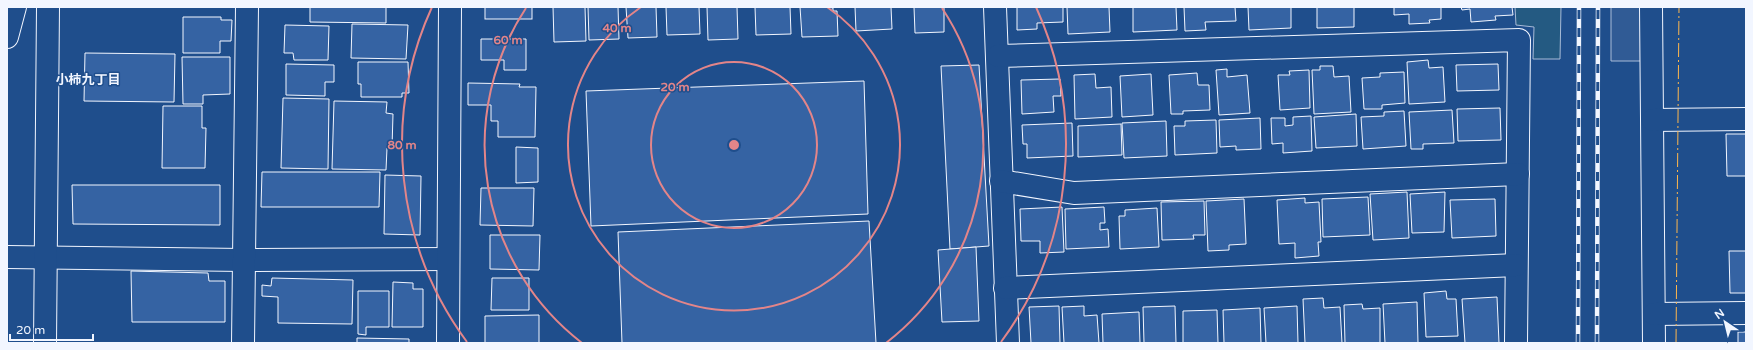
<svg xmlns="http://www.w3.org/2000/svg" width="1753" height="350" font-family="'Varela Round','Noto Sans JP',sans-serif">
  <rect width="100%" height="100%" fill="#1f4e8c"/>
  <path fill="#245a82" stroke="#a8bbd7" d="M1515,7H1561L1560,59H1533L1534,27L1516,25Z"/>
  <path fill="#305b95" stroke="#a8bbd7" d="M1611,7H1641L1644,61H1611Z"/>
  <g fill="#3563a3" stroke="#f2f6ff">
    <path d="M310,7H386V23L310,22Z"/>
    <rect x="485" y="7" width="47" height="12"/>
    <path d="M553,7H585L586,41L554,42Z"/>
    <path d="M588,7H618L619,39L589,40Z"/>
    <path d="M626,7H656L657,37L628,38Z"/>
    <path d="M666,7H699L700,34L667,35Z"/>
    <path d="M707,7H737L738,39L708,40Z"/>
    <path d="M755,7H790L791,34L756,35Z"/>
    <path d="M800,7H829L833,8V11H837L838,36L802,37Z"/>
    <path d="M855,7H891L892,29L856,31Z"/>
    <path d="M914,7H944V32L915,33Z"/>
    <path d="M1017,7H1063V22L1037,23V29L1017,30Z"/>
    <path d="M1067,7H1109L1110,32L1068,34Z"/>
    <path d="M1133,7H1176L1177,30L1133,32Z"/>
    <path d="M1184,7H1235L1236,21L1205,22L1206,30L1185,31Z"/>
    <path d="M1248,7H1291V28L1249,30Z"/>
    <path d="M1317,7H1354V27L1317,28Z"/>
    <path d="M1394,7H1441V19L1429,20L1430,23L1409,24V14L1394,15Z"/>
    <path d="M1461,7H1512L1513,15L1495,16L1496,20L1471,22L1470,9L1462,10Z"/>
    <path d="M183,17H221V20H232L231,41H220V53H183Z"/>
    <path d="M352,24L408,25L406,59L351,58Z"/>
    <path d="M285,25L329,26L328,60H294L293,53H284Z"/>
    <path d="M481,39H526V70H504V60H481Z"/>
    <path d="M85,53L175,54L174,102L84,101Z"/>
    <path d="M182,57H230V94L203,95V104H183Z"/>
    <path d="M1428,60L1429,68L1443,67L1445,102L1409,104L1407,62Z"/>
    <path d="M358,62H408L409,93H402V97H361V84H358Z"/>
    <path d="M286,64L334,65V82H325V96L286,95Z"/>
    <path d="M1498,64L1499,90L1457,91L1456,65Z"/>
    <path d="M979,65L989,246L950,249L941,66Z"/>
    <path d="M1320,66H1333L1334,77L1349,76L1351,112L1314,114L1312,70H1320Z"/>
    <path d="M1227,69V77L1247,75L1250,113L1219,115L1216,70Z"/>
    <path d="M1309,70L1310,108L1280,110L1278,75H1290L1289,71Z"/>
    <path d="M1404,72L1405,103L1382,105V109H1364L1362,78L1380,77V73Z"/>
    <path d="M1197,73L1198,85H1209L1210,110L1183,111V114H1171L1169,75Z"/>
    <path d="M1095,74L1096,88L1111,87L1112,117L1075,119L1074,75Z"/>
    <path d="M1151,74L1153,115L1122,117L1120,76Z"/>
    <path d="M1060,79L1061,96H1053L1054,112L1022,114L1021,80Z"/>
    <path d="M864,81L868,214L591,226L586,91Z"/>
    <path d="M468,83L520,84L519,87H536L535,137H498V121H491V105H468Z"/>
    <path d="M283,98L329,99L328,169L281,168Z"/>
    <path d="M334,101L387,102L386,113L393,114L392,148H387L386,170L332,169Z"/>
    <path d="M163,106H202V128H206L205,168H162Z"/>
    <path d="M1500,108L1501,140L1458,141L1457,109Z"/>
    <path d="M1452,110L1454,143L1423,144V149H1411L1409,112Z"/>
    <path d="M1404,111L1406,146L1363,149L1361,117L1384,116V112Z"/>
    <path d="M1356,114L1357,146L1316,148L1314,117Z"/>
    <path d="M1311,116L1312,151L1283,153V143L1272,144L1271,118H1285V126L1293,125V117Z"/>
    <path d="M1260,118L1261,149L1236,150V146L1220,147L1219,120Z"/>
    <path d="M1216,120L1217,153L1175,155L1174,126H1185V121Z"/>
    <path d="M1166,121L1167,156L1124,158L1122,123Z"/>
    <path d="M1072,123L1073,156L1027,158V144H1023L1022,125Z"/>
    <path d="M1121,124L1122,155L1078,157V126Z"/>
    <path d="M1726,134H1746V176H1727Z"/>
    <path d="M516,147L538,148V182L516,183Z"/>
    <path d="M262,172H380L379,207H261Z"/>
    <path d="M385,175L421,176L420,235L384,234Z"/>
    <path d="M72,185H220V225L73,224Z"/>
    <path d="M481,188H534L533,226L480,225Z"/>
    <path d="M1407,192L1409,238L1373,240L1370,194Z"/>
    <path d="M1445,192L1444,232L1412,233L1410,194Z"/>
    <path d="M1368,197L1370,235L1323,237L1322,199Z"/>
    <path d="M1305,198V203L1319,202L1321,242H1318L1319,256L1295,258V243L1279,244L1277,200Z"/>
    <path d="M1244,199L1246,244L1229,245V250L1208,251L1206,201Z"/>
    <path d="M1495,199L1496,236L1452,238L1450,200Z"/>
    <path d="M1204,201L1205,235H1193L1194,239L1162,240L1161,202Z"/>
    <path d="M1062,207L1064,252L1040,253V241H1021L1020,209Z"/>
    <path d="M1104,207L1105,223H1100V230L1108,229L1109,247L1066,249L1065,209Z"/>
    <path d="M1157,208L1159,247L1120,249L1119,216H1125V210Z"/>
    <path d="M869,221L876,343H622L618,232Z"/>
    <path d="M490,235H540L539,270L490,269Z"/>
    <path d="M976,247L979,321L942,322L938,250Z"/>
    <path d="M1729,251H1746V293H1730Z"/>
    <path d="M131,271L208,273L209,281H225V322H132Z"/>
    <path d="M272,278L353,280L352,324L278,323V297L262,296V285L271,286Z"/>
    <path d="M492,278H529V310H491Z"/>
    <path d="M393,282L413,283V289H423V327H392Z"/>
    <path d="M358,291H389V327H366V335L358,334Z"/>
    <path d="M1446,291L1447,299H1456L1458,336L1426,337L1424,293Z"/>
    <path d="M1497,297L1499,343H1465L1462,299Z"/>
    <path d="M1323,298L1324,308L1340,307L1342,343H1305L1303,299Z"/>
    <path d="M1417,302L1418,343H1385L1383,304Z"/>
    <path d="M1362,304L1363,309L1380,308V343H1345L1344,305Z"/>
    <path d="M1059,306L1060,343H1031L1029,307Z"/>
    <path d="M1084,306V316L1097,315L1099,343H1064L1062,307Z"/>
    <path d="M1175,306L1176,343H1144L1143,307Z"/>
    <path d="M1297,306L1298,343H1266L1264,308Z"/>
    <path d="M1260,308L1261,343H1224L1223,310Z"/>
    <path d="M1217,310L1218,343H1183V311Z"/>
    <path d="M1139,312L1140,343H1103L1102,314Z"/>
    <path d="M539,315V343H485V316Z"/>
    <rect x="1738" y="332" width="8" height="11"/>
    <path d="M357,338L409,339V343H357Z"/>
  </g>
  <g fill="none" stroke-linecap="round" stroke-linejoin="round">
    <defs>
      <g id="minor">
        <path d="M995,7L1008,343"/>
        <path d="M1651,7L1654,343"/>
        <path d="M7,37L15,7"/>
        <path d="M998,56L1519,40L1516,343"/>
        <path d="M1653,120L1746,119"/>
        <path d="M1001,181L1074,193L1518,174"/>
        <path d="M7,257L243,260L448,259"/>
        <path d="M1005,288L1516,265"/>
        <path d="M1654,314L1746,313"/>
        <path d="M45,343L48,7"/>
        <path d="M243,343L247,7"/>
        <path d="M448,343L450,7"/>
      </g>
    </defs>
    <use href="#minor" stroke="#f2f6ff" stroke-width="24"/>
    <use href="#minor" stroke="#1f4e8c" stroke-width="22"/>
    <defs>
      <g id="rail">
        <path d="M1578,343L1579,7"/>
        <path d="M1597,343L1598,7"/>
      </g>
    </defs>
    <use href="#rail" stroke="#f2f6ff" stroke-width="4.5"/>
    <use href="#rail" stroke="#1f4e8c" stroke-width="3" stroke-dasharray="9" stroke-linecap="butt"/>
    <path stroke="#ffb74d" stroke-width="1" stroke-dasharray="14 3 2 3" stroke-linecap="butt" d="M1676,343L1679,7"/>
  </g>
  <g fill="none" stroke="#e38589" stroke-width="2">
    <circle cx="734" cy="145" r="83"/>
    <path d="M827 7A166 166 0 1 1 641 7"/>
    <path d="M582 343A249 249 0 0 1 526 8M942 8A249 249 0 0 1 886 343"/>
    <path d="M467 342A332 332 0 0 1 432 7M1036 7A332 332 0 0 1 1001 342"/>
  </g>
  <g text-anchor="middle" stroke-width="3" stroke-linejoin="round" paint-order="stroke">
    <g font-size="13" font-weight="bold" fill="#f2f6ff" stroke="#1f4e8c">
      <text x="88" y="84">小柿九丁目</text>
    </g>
  </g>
  <circle cx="734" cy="145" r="6" fill="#e38589" stroke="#1f4e8c" stroke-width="2"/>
  <g font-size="12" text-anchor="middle" font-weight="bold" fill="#e38589" stroke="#1f4e8c" stroke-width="3" stroke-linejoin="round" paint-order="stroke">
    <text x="617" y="32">40 m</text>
    <text x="508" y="44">60 m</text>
    <text x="675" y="91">20 m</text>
    <text x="402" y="149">80 m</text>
  </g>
  <rect width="1753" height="350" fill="none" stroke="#f2f6ff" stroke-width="16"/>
  <g transform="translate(1725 322) rotate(325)" stroke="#1f4e8c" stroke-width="3" paint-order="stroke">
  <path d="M0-3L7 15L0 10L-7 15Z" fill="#f2f6ff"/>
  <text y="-6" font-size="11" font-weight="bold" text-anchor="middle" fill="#f2f6ff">N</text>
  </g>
  <path d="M10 334v6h83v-6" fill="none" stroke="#f2f6ff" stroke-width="2"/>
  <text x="16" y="334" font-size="12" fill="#f2f6ff" stroke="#1f4e8c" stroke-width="3" paint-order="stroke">20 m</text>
</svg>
